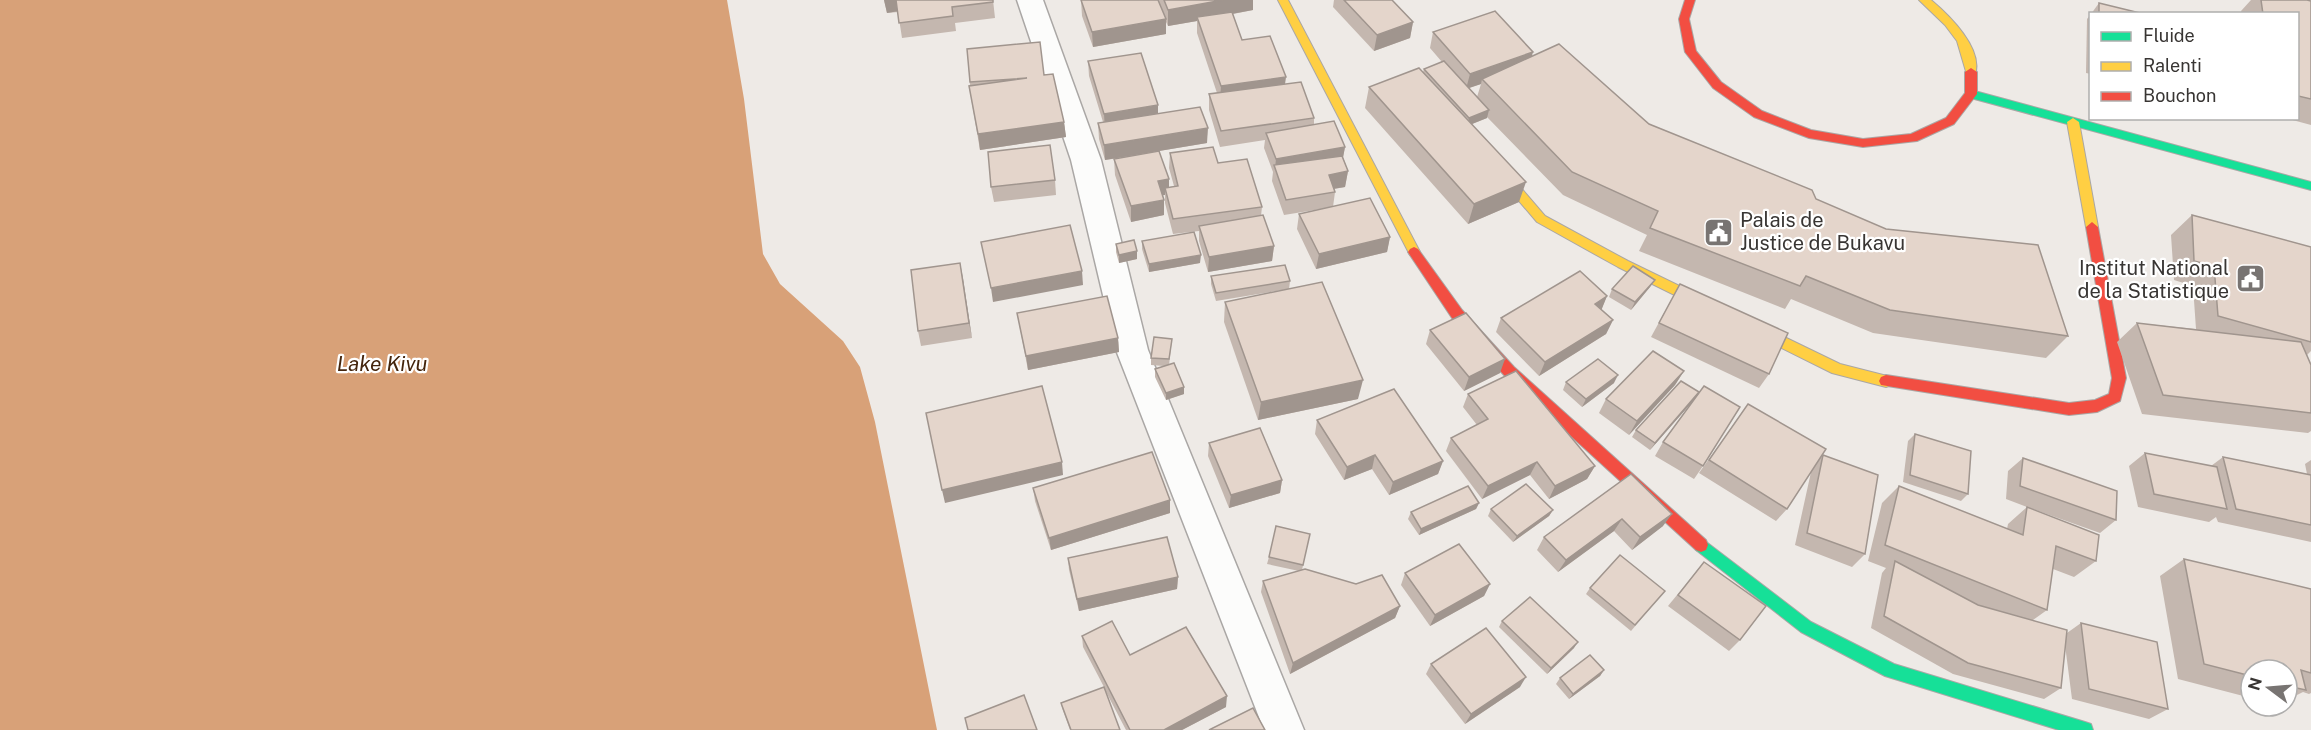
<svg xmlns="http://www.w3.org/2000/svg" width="2311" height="730" font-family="'Public Sans',sans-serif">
  <rect width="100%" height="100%" fill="#eeeae6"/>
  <path fill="#d8a178" d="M0,0H727L744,99L763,254L780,284L843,341L860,367L875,422L937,730H0Z"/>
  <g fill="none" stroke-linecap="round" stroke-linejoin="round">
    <defs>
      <path id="street" d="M1017,0H1043L1101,160L1148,350L1304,730H1264L1116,350L1071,160Z"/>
      <g id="fast">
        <path d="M1971,90L2311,182V190L1967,97L1965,94Z"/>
        <path d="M1701,538L1811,622L1894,664L2085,722L2091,724L2093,730H2059L1885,676L1801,632L1696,550L1694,545L1696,540Z"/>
      </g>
      <g id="slow">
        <path d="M1278,0H1288L1420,252L1418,255H1410Z"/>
        <path d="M1919,0H1931C1949,15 1984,49 1975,75H1967L1957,41L1945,25Z"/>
        <path d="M2073,118L2079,122L2098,227L2092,232L2086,227L2067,122Z"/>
        <path d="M1494,160L1498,161L1545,216L1628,261L1840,364L1891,377L1893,381L1891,385L1886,387L1832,373L1618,267L1537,222L1490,167L1488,164L1490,161Z"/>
      </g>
      <g id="jam">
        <path d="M1685,0H1695L1689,19L1696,51L1721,82L1762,111L1811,130L1863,139L1911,134L1946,118L1965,93V72L1971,68L1977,72V94L1954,124L1917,141L1863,147L1809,138L1754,117L1713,88L1685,52L1679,19Z"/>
        <path d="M2092,222L2098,227L2126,378L2120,401L2097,412L2069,415L1881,385L1879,381L1881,377L1886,375L2069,403L2095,400L2109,394L2112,378L2086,227Z"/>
        <path d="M1414,247L1418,249L1462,310L1514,367L1706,540L1708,545L1706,550L1701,552L1696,550L1504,375L1452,318L1408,252L1410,249Z"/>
      </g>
    </defs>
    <use href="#street" stroke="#aaa7a5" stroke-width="3"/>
    <use href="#fast" stroke="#aaa7a5" stroke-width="2"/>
    <use href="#slow" stroke="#aaa7a5" stroke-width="2"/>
    <use href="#jam" stroke="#aaa7a5" stroke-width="2"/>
    <use href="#street" fill="#fcfcfb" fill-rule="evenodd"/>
    <use href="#fast" fill="#16e098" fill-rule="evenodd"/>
    <use href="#slow" fill="#ffcf43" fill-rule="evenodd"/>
    <use href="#jam" fill="#f24e42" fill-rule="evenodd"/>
  </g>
  <g fill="#c4b7af" fill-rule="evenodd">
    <path d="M884,0H993L995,18L955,23L956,31L902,38L898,12L887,13Z"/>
    <path d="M1081,0H1253V10L1233,14L1242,40L1285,84L1314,118V125L1345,147L1343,157L1348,171L1345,187L1334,189L1335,192L1333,207L1390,237L1387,252L1316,269L1297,229L1299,214L1321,209L1284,215L1272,181L1273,172L1264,148L1265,140L1220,147L1209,110V94L1217,93L1197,33V21L1168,26L1166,22V34L1093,47L1082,16Z"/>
    <path d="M1334,0H1392L1413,22L1410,38L1374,51L1333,7Z"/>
    <path d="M2251,0H2307L2311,1V125L2285,118H2298V14H2242L2241,11Z"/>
    <path d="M2099,3L2144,14H2091Z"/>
    <path d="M2091,14V74L2086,73L2087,19Z"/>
    <path d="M1433,32L1532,57L1649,124L1816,199L2068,336L2046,358L1873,333L1791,299L1785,309L1639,251L1647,235L1563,195L1487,117V118L1472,124L1519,202L1468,224L1365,108L1369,87L1423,72L1424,69L1442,62L1430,48ZM1481,84L1477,97L1469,88Z"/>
    <path d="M967,49L1044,75L1064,122L1066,137L980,150L969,86L970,85Z"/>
    <path d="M1088,61L1158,114L1207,143L1159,151L1169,187L1174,186L1169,168L1170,153L1218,163L1262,207L1261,216L1274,246L1272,261L1208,272L1199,241V231L1173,234L1165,203V195H1163L1164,215L1131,222L1115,175L1114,159L1140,155L1105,160L1099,139L1098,123L1103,122L1089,76Z"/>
    <path d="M1055,180L1056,195L994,202L991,187Z"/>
    <path d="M2192,215L2311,247V351L2307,355L2311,365V431L2308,433L2142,414L2117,342L2137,323L2196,329L2193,286L2174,280L2171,235Z"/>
    <path d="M1142,241L1200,263L1149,272L1142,249Z"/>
    <path d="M1116,244L1137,251V259L1119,263L1116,252Z"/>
    <path d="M960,263L972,338L921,346L918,331Z"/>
    <path d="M1211,276L1290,281L1289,289L1216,301L1211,284Z"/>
    <path d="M1655,280L1650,287L1631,310L1609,297L1612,289Z"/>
    <path d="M1680,284L1769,374L1759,388L1651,337Z"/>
    <path d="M1607,296L1601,310L1613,320L1606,334L1539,376L1496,332L1501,318Z"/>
    <path d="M1225,302L1358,399L1258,420L1224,322Z"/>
    <path d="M1017,313L1118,338L1119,352L1028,370Z"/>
    <path d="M1430,330L1500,373L1464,391L1426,344Z"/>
    <path d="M1172,339L1169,365L1184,394L1166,400L1155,377V369L1164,366L1151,365V358Z"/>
    <path d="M1684,371L1675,385L1629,435L1599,413L1606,399Z"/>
    <path d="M1566,382L1614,383L1582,407L1563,390Z"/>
    <path d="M1699,392L1703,466L1694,479L1655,456L1663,442L1692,402L1650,450L1632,437L1636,430Z"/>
    <path d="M1468,394L1595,466L1587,479L1549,499L1530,475L1482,499L1446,451L1451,438L1477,425L1463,407Z"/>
    <path d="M1748,404L1820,458L1823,455L1865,554L1852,567L1795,545L1811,472L1787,509L1776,521L1699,473Z"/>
    <path d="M1317,420L1443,461L1438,474L1389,495L1372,469L1344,480L1315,434Z"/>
    <path d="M1915,434L1968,494L1961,501L1903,482L1908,441Z"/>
    <path d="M1209,443L1282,480L1280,493L1229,508L1208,456Z"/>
    <path d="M2145,453L2211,466L2223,457L2307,474L2305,464L2311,460V542L2218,522L2216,517L2209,522L2138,507L2129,466Z"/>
    <path d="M2023,458L2116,520L2100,533L2030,508L2096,561L2074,577L2053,569L2047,610L2033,620L2067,633L2081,623L2168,709L2149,719L2072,699L2065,645L2061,688L2044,699L1953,674L1871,628L1882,573L1886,568L1868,561L1882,503L1899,486L2007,529L2008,524L2027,507L2006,499L2008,471Z"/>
    <path d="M1631,474L1663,526L1632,550L1614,531L1558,572L1537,550L1544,537Z"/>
    <path d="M1033,488L1170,513L1051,550L1035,501Z"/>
    <path d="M1479,503L1476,509L1419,535L1408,519L1411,512Z"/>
    <path d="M1491,509L1553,510L1549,516L1513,542L1488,516Z"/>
    <path d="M1310,534L1302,570L1400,606L1395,618L1290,674L1261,592L1263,581L1299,571L1267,564L1269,557Z"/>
    <path d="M1068,558L1178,577L1177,589L1079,611L1069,570Z"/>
    <path d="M2184,559L2311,589V693L2309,694L2303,692L2287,700V670H2251V698L2178,679L2160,576Z"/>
    <path d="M1704,562L1740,640L1729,651L1668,606Z"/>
    <path d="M1405,573L1490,584L1484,596L1430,626L1401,585Z"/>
    <path d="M1590,588L1665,591L1631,631L1586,594Z"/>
    <path d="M1502,621L1574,648L1547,674L1499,627Z"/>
    <path d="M1082,636L1130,655L1226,707L1182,730H1126L1104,688L1120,730H1070L1062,708L1061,703L1104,687L1083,647Z"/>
    <path d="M1431,664L1520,687L1465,724L1426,674Z"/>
    <path d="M1604,670L1600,676L1569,699L1556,684L1560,678Z"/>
  </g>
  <g fill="#a0958e">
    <path d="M884,0H897L899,11L887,13Z"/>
    <path d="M1223,0H1253V10L1199,20L1197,17V21L1168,26V10Z"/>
    <path d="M1166,19V34L1093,47L1092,32Z"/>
    <path d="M1413,22L1410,38L1374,51L1377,35Z"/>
    <path d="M1533,52L1529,67L1482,79L1481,84L1466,89L1470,74Z"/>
    <path d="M1286,77L1284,92L1220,102L1221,86Z"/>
    <path d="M1158,105V120L1105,129L1104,114Z"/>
    <path d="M1489,110L1487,118L1467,126L1469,118Z"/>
    <path d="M1064,122L1066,137L980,150L978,134Z"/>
    <path d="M1208,128L1207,143L1105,160L1104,145Z"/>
    <path d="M1345,147L1342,163L1275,168L1276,159Z"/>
    <path d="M1348,171L1345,187L1326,190L1329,175Z"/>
    <path d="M1169,179V195L1165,188V195L1158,196V181Z"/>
    <path d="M1526,182L1519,202L1468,224L1474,204Z"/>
    <path d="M1164,200V215L1131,222V206Z"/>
    <path d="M1390,237L1387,252L1316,269L1319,254Z"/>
    <path d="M1274,246L1272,261L1208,272L1209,257Z"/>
    <path d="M1137,251V259L1119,263V255Z"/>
    <path d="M1201,255L1200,263L1149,272V264Z"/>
    <path d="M960,263L963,278L972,338L969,323Z"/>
    <path d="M1082,271L1083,285L993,302L991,288Z"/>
    <path d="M1655,280L1650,287L1631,310L1635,302Z"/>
    <path d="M1607,296L1601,311L1595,304Z"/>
    <path d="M1613,320L1606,334L1539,376L1545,362Z"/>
    <path d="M1118,338L1119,352L1028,370L1026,356Z"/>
    <path d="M1505,359L1500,373L1464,391L1469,377Z"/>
    <path d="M1684,371L1675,385L1629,435L1637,421Z"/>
    <path d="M1618,375L1614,383L1582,407L1586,399Z"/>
    <path d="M1363,380L1358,399L1258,420L1261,402Z"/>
    <path d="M1184,387V394L1166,400V393Z"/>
    <path d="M1699,392L1694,400L1650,450L1655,443Z"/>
    <path d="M1375,455L1372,469L1344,480L1347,467Z"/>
    <path d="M1443,461L1438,474L1389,495L1393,482Z"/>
    <path d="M1062,462L1063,475L945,503L942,490Z"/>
    <path d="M1537,462L1530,475L1482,499L1488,486Z"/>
    <path d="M1595,466L1587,479L1549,499L1555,486Z"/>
    <path d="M1282,480L1280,493L1229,508L1231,495Z"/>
    <path d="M1170,500V513L1051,550L1049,538Z"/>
    <path d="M1479,503L1476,509L1419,535L1421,529Z"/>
    <path d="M1553,510L1549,516L1513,542L1517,536Z"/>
    <path d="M1672,514L1663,526L1632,550L1640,537Z"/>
    <path d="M1622,519L1614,531L1558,572L1566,560Z"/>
    <path d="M1178,577L1177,589L1079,611L1077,599Z"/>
    <path d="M1490,584L1484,596L1430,626L1435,615Z"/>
    <path d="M1400,606L1395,618L1290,674L1293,663Z"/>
    <path d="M1578,642L1574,648L1547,674L1551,668Z"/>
    <path d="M1604,670L1600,676L1569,699L1573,694Z"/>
    <path d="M1526,677L1520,687L1465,724L1471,714Z"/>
    <path d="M1227,696L1226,707L1182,730H1164Z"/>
  </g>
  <g fill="#e4d5cb" stroke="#a0958e" stroke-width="1.5">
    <path d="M896,0H993V2L952,7L953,16L899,23Z"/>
    <path d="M1081,0H1158L1166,19L1092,32Z"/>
    <path d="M1164,0H1223L1168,10Z"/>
    <path d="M1344,0H1392L1413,22L1377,35Z"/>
    <path d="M2261,0H2307L2311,1V99L2298,96V14H2263Z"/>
    <path d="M2099,3L2144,14H2099Z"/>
    <path d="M1495,11L1533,52L1470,74L1433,32Z"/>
    <path d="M1232,12L1242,40L1270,36L1286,77L1221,86L1197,17Z"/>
    <path d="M1040,42L1044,75L1053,74L1064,122L978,134L969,86L1027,78L970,82L967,49Z"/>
    <path d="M1559,44L1649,124L1812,190L1816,199L1886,229L2038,245L2068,336L1890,310L1806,276L1800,286L1650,228L1658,211L1572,172L1482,79Z"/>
    <path d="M1141,53L1158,105L1104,114L1088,61Z"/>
    <path d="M1444,61L1489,110L1469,118L1424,69Z"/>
    <path d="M1419,68L1526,182L1474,204L1369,87Z"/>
    <path d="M1301,82L1314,118L1221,131L1209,94Z"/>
    <path d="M1200,107L1208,128L1104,145L1098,123Z"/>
    <path d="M1334,121L1345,147L1276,159L1266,133Z"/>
    <path d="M1050,145L1055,180L991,187L988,152Z"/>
    <path d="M1213,147L1218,163L1247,159L1262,207L1173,219L1165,188L1178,186L1170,153Z"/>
    <path d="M1159,151L1169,179L1158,181L1164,200L1131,206L1114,159Z"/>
    <path d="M1342,156L1348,171L1329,175L1335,192L1286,200L1274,165Z"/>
    <path d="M1370,198L1390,237L1319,254L1299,214Z"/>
    <path d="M1263,215L1274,246L1209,257L1199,226Z"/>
    <path d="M2192,215L2311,247V342L2218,316L2214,266L2194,261Z"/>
    <path d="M1070,225L1082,271L991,288L981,242Z"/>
    <path d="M1194,232L1201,255L1149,264L1142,241Z"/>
    <path d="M1134,240L1137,251L1119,255L1116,244Z"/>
    <path d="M960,263L969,323L918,331L911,270Z"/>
    <path d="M1285,265L1290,281L1216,293L1211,276Z"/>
    <path d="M1633,266L1655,280L1635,302L1612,289Z"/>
    <path d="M1580,271L1607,296L1595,304L1613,320L1545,362L1501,318Z"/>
    <path d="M1322,282L1363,380L1261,402L1225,302Z"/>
    <path d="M1680,284L1788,333L1769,374L1659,323Z"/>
    <path d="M1107,296L1118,338L1026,356L1017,313Z"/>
    <path d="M1466,313L1505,359L1469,377L1430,330Z"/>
    <path d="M2137,323L2301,342L2311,365V413L2163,395Z"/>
    <path d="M1154,337L1172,339L1169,359L1151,358Z"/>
    <path d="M1653,351L1684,371L1637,421L1606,399Z"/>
    <path d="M1598,359L1618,375L1586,399L1566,382Z"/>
    <path d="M1174,363L1184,387L1166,393L1155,369Z"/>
    <path d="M1516,371L1595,466L1555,486L1537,462L1488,486L1451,438L1488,419L1468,394Z"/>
    <path d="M1681,381L1699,392L1655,443L1636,430Z"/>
    <path d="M1042,386L1062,462L942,490L926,413Z"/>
    <path d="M1704,386L1740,407L1703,466L1663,442Z"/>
    <path d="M1394,389L1443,461L1393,482L1375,455L1347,467L1317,420Z"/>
    <path d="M1748,404L1826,449L1787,509L1709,460Z"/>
    <path d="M1260,428L1282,480L1231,495L1209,443Z"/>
    <path d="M1915,434L1971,451L1968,494L1910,475Z"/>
    <path d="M1152,452L1170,500L1049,538L1033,488Z"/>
    <path d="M2145,453L2217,467L2227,509L2154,494Z"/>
    <path d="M1823,455L1878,475L1865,554L1807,533Z"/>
    <path d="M2223,457L2311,475V525L2236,509Z"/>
    <path d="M2023,458L2117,491L2116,520L2020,486Z"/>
    <path d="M1631,474L1672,514L1640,537L1622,519L1566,560L1544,537Z"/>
    <path d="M1526,484L1553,510L1517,536L1491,509Z"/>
    <path d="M1468,486L1479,503L1421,529L1411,512Z"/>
    <path d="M1899,486L2023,535L2027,507L2099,535L2096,561L2056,546L2047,610L1885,545Z"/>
    <path d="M1276,526L1310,534L1303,565L1269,557Z"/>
    <path d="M1167,537L1178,577L1077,599L1068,558Z"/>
    <path d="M1459,544L1490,584L1435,615L1405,573Z"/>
    <path d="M1620,555L1665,591L1635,625L1590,588Z"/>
    <path d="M2184,559L2311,589V673L2301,670L2306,690L2287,686V670H2251V676L2204,664Z"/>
    <path d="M1895,561L1978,605L2067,630L2061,688L1968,663L1884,616Z"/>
    <path d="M1704,562L1766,606L1740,640L1678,595Z"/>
    <path d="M1305,569L1356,584L1382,575L1400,606L1293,663L1263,581Z"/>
    <path d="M1530,597L1578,642L1551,668L1502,621Z"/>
    <path d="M1112,621L1130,655L1186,627L1227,696L1164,730H1130L1082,636Z"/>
    <path d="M2081,623L2157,642L2168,709L2089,689Z"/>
    <path d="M1486,628L1526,677L1471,714L1431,664Z"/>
    <path d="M1590,655L1604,670L1573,694L1560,678Z"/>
    <path d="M1104,687L1120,730H1071L1061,703Z"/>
    <path d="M1024,695L1037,730H968L965,718Z"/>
    <path d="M1253,708L1265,730H1209Z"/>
  </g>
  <defs>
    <symbol id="civic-square" viewBox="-11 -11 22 22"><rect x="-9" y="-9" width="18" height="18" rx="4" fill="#787472" stroke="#fff"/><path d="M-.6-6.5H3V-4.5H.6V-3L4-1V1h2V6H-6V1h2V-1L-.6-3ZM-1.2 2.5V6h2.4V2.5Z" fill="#fff"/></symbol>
  </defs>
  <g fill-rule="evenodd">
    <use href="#civic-square" x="1702" y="216" width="33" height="33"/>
    <use href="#civic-square" x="2234" y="262" width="33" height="33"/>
  </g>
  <g text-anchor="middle" stroke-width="4.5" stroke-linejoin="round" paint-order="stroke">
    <g font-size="20" fill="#383533" stroke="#fff" text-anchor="start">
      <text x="1740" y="227">Palais de<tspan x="1740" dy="23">Justice de Bukavu</tspan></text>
      <text x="2229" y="275" text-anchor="end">Institut National<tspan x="2229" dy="23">de la Statistique</tspan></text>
    </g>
    <g font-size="21" font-style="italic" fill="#44250d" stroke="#fff">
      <text x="382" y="371">Lake Kivu</text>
    </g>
  </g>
  <rect x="2089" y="12" width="210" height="108" fill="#ffffff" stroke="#afaead" stroke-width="1.5"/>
  <rect x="2101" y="32" width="30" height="9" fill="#16e098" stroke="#afaead" stroke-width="1.5"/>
  <text x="2143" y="42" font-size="18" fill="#383533">Fluide</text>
  <rect x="2101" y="62" width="30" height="9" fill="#ffcf43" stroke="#afaead" stroke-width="1.5"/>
  <text x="2143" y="72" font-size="18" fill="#383533">Ralenti</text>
  <rect x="2101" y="92" width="30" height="9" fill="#f24e42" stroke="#afaead" stroke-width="1.5"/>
  <text x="2143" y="102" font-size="18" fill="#383533">Bouchon</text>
  <g transform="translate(2269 688) rotate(286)"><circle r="28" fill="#ffffff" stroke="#afaead" stroke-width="1.5"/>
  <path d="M0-4.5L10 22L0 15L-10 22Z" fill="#787472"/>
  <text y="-9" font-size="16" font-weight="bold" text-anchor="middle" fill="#383533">N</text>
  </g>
</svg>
